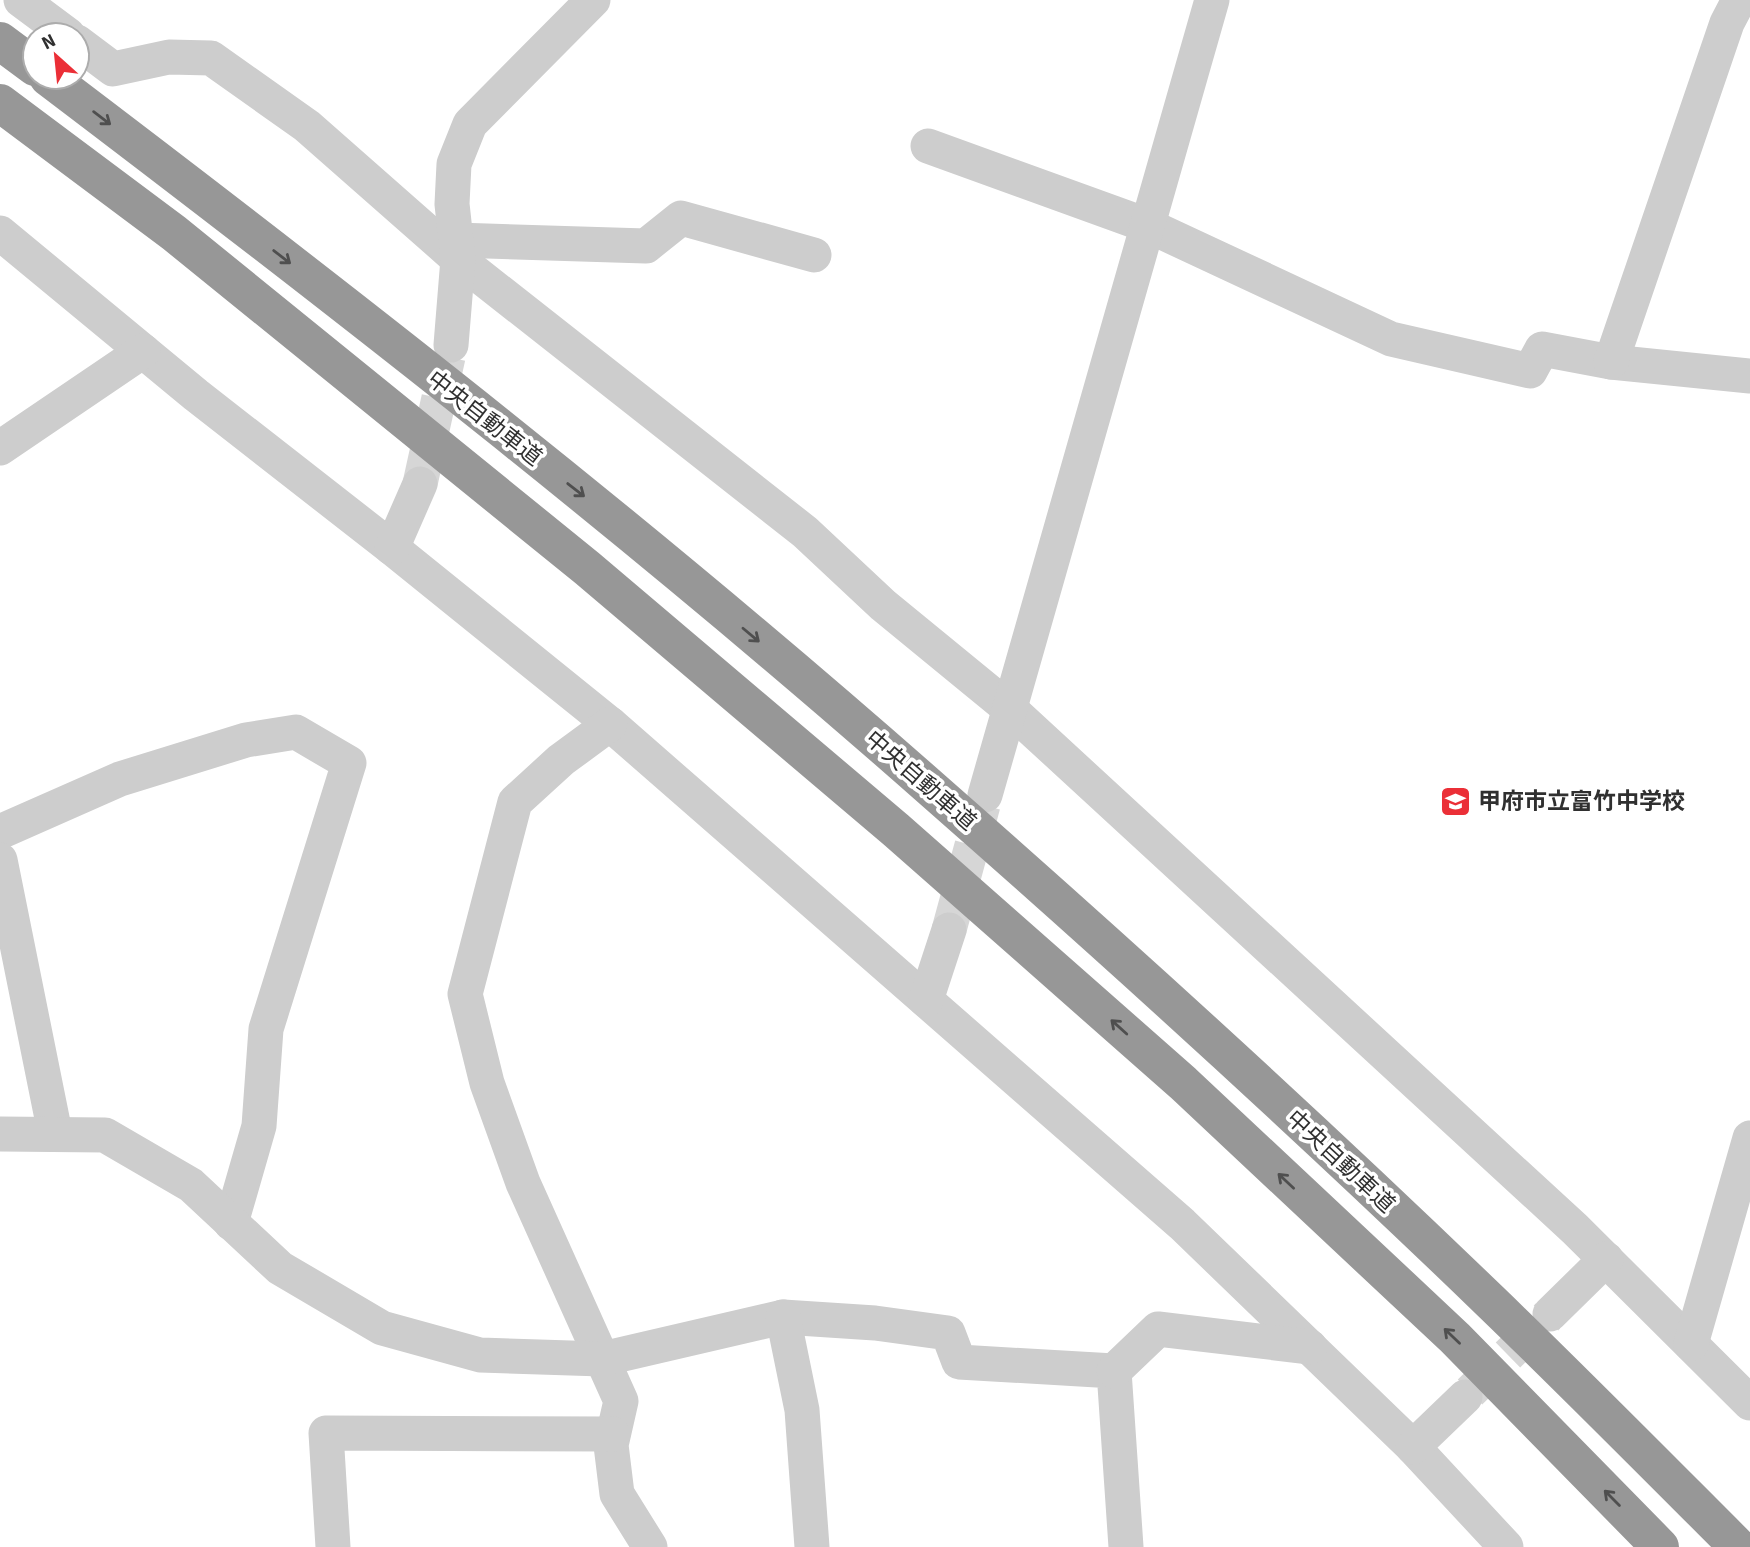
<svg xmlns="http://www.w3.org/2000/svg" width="1750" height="1547" font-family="'Source Sans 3','Noto Sans JP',sans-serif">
  <rect width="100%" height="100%" fill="#fff"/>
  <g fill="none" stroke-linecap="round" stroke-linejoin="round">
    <g stroke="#d6d6d6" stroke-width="35" stroke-dasharray="35 18" stroke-linecap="butt">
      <path d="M420,484L448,357"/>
      <path d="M949,930L983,805"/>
      <path d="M1470,1392L1548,1316"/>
    </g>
    <g stroke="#cdcdcd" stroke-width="35">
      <path d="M21,0L68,35"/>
      <path d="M77,42L113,69L169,57L211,58L307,126L458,259L805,532L883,605L1011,710L1575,1229L1750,1403"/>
      <path d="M928,146L1149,226L1391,339L1530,371L1542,349L1611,362L1750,376"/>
      <path d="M0,233L196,395L392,548L610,724L1182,1224L1413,1447L1506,1547"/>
      <path d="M456,240L646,246L681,218L814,255"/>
      <path d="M451,345L458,259L452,204L454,164L470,124L593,0"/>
      <path d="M1611,362L1727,23L1739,0"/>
      <path d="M0,448L143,351"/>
      <path d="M392,548L420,484"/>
      <path d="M610,724L561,760L515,802L465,994L487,1083L523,1183L621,1401L611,1445L617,1494L650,1547"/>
      <path d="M985,795L1212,0"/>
      <path d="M0,832L120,779L246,740L296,732L349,763L266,1029L259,1126L231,1223"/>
      <path d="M0,860L55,1133"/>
      <path d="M926,1000L949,930"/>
      <path d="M0,1134L105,1135L191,1185L280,1268L382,1328L480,1355L602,1359L783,1317L875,1323L948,1333L959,1362L1114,1371L1126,1547"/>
      <path d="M1550,1314L1606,1259"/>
      <path d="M783,1317L802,1410L812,1547"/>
      <path d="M1691,1344L1750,1138"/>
      <path d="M1114,1371L1158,1329L1310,1347"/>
      <path d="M1413,1447L1465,1397"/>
      <path d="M333,1547L326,1433L613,1434"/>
    </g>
    <g stroke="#979797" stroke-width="38">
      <path d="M0,41L35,67"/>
      <path d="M48,77C350,306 650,540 934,791C1123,957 1309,1126 1490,1301C1574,1382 1656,1465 1738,1547"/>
      <path d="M0,103L174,233L587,568L896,830L1183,1083L1455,1338L1660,1547"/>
    </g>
  </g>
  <defs><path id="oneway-shaft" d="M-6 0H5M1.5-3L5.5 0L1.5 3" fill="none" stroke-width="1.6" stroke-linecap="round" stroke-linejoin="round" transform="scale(1.75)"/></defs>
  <g stroke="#4f4f4f">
    <use href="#oneway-shaft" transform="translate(102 118) rotate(37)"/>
    <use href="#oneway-shaft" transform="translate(282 257) rotate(38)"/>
    <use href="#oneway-shaft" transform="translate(576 490) rotate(38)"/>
    <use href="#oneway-shaft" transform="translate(751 635) rotate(40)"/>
    <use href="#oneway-shaft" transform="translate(1119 1027) rotate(-138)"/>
    <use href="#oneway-shaft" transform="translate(1286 1181) rotate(-137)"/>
    <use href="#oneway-shaft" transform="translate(1452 1336) rotate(-136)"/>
    <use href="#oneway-shaft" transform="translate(1612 1498) rotate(-135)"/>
  </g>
  <defs>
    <symbol id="school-square" viewBox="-11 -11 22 22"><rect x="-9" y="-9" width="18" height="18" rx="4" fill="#eb2f37" stroke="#fff"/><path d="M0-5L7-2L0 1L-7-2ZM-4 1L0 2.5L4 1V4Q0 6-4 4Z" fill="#fff"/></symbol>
  </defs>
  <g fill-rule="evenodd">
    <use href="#school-square" x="1438" y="784" width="35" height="35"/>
  </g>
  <g text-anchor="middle" stroke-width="7" stroke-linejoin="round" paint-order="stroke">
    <g font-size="23" fill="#303030" stroke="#fff">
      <text transform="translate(485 418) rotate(38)" y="8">中央自動車道</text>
      <text transform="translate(921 780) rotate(41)" y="8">中央自動車道</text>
      <text transform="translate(1341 1161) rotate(43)" y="8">中央自動車道</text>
    </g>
    <g font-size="23" font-weight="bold" fill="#303030" stroke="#fff" text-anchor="start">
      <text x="1478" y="809">甲府市立富竹中学校</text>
    </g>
  </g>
  <g transform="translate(56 56) rotate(333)"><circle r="33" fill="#ffffff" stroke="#acacac" stroke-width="2"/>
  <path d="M0-5L12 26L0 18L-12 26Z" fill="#eb2f37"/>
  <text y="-10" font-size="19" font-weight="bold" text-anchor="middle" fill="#303030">N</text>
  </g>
</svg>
